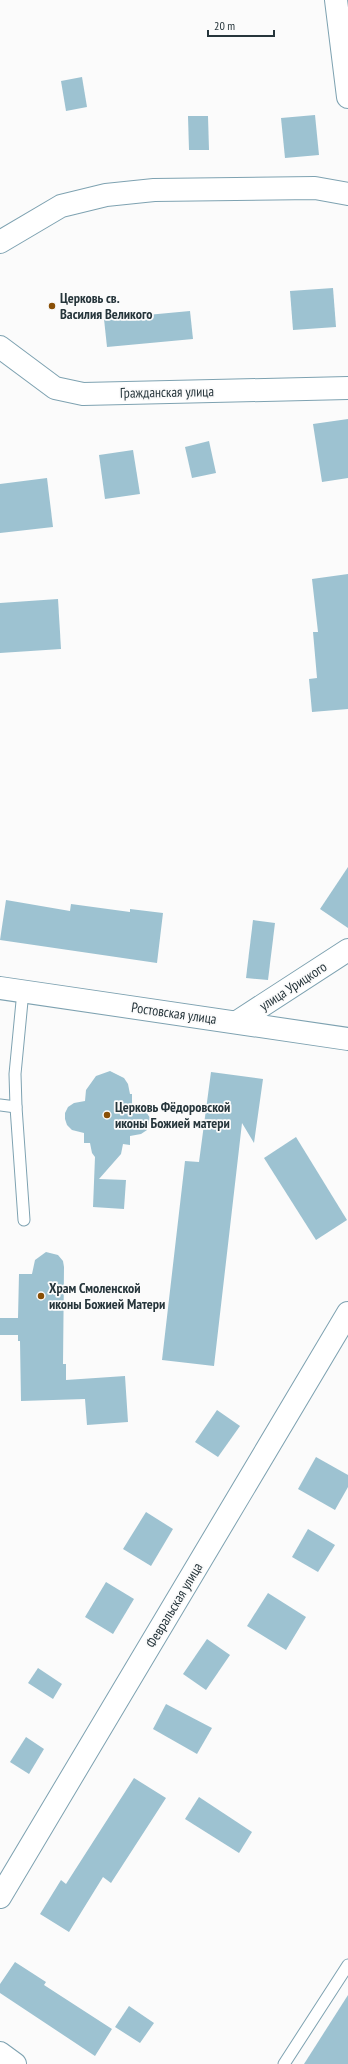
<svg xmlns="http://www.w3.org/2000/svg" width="348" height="2064" font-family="'PT Sans Narrow',sans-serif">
  <rect width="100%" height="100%" fill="#fbfbfb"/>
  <g fill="#9dc2d1">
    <path d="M82,77L87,107L66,111L61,81Z"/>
    <path d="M315,115L319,155L285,158L281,118Z"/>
    <path d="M188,116H208L209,150H189Z"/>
    <path d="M333,288L336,327L293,330L290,291Z"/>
    <path d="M190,311L193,339L107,347L104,319Z"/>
    <path d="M348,419V478L322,482L313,424Z"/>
    <path d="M209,441L216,473L192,478L185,447Z"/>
    <path d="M133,450L140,494L105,499L99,455Z"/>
    <path d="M47,478L53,527L0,533V484Z"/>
    <path d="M348,574V709L312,712L309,679L317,678L313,632H318L312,579Z"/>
    <path d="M58,599L61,649L0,653V603Z"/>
    <path d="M348,867V928L320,909Z"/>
    <path d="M6,900L70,911L71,904L130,912V909L163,913L157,963L0,940Z"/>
    <path d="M253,920L275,923L268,980L246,978Z"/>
    <path d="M110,1071L124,1078L128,1084L130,1094H132V1105L143,1107L150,1118L147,1130L141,1134L130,1136V1145L123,1144L121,1154L99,1179L126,1180L124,1209L93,1207L95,1157L92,1153L90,1143H84V1133L72,1130L67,1125L65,1119V1113L68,1107L74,1103L85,1101L86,1090L96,1076Z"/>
    <path d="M211,1072L263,1079L254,1143L242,1123L214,1366L162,1360L185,1161L199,1162Z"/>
    <path d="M296,1137L347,1220L316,1240L264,1158Z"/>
    <path d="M46,1252L58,1255L63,1261L64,1267L63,1364H66V1380L125,1376L128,1422L87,1425L85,1399L21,1401L20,1341H18V1335H0V1318H18L19,1274H32L35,1260Z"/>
    <path d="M217,1410L240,1426L218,1457L195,1442Z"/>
    <path d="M316,1457L348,1475V1487L335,1510L298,1489Z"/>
    <path d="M146,1512L173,1529L151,1566L123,1549Z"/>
    <path d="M308,1529L335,1545L318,1572L292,1557Z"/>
    <path d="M106,1582L134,1599L113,1634L85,1617Z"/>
    <path d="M268,1593L306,1617L286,1650L247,1626Z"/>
    <path d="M207,1639L230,1655L206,1690L183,1674Z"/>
    <path d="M38,1668L62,1684L53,1699L28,1683Z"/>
    <path d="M166,1704L212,1728L197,1754L153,1729Z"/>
    <path d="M26,1737L44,1749L29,1774L10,1762Z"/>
    <path d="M134,1778L166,1798L111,1883L103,1877L69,1932L40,1914L61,1880L66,1884Z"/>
    <path d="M199,1797L252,1832L239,1853L185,1819Z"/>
    <path d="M15,1962L46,1982L44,1985L112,2029L95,2056L0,1993V1984Z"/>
    <path d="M348,1995V2064H304Z"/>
    <path d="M129,2006L154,2023L140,2043L115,2027Z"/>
  </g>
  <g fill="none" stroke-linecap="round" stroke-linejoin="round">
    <defs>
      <g id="service">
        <path d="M23,991L15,1074L16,1107L24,1220"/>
        <path d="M0,1105L16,1107"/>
        <path d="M284,2064L348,1965"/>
      </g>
      <g id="minor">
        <path d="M336,0L348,97"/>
        <path d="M0,242L61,206L106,195L154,190L315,188L348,194"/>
        <path d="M0,347L55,388L83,394L348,388"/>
        <path d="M237,1022L348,950"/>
        <path d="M0,1897L348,1313"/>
        <path d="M0,2053L15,2064"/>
      </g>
      <path id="primary" d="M0,988L348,1039"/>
    </defs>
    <use href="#service" stroke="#7ea2b1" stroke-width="13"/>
    <use href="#minor" stroke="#7ea2b1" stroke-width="24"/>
    <use href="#primary" stroke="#7ea2b1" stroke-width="24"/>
    <use href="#service" stroke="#fff" stroke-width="11"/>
    <use href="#minor" stroke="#fff" stroke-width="22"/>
    <use href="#primary" stroke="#fff" stroke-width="22"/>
  </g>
  <g fill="#894f06" stroke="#fbfbfb" stroke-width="1.5">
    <circle cx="52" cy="306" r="4"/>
    <circle cx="107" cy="1115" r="4"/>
    <circle cx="41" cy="1296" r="4"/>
  </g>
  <g text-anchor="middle" stroke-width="3.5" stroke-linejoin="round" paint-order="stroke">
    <g font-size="14" font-weight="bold" fill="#26353b" stroke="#fbfbfb" text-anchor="start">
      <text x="60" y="303">Церковь св.<tspan x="60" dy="16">Василия Великого</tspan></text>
      <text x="115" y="1112">Церковь Фёдоровской<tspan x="115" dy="16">иконы Божией матери</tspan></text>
      <text x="49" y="1293">Храм Смоленской<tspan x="49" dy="16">иконы Божией Матери</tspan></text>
    </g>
    <g font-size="14" fill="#26353b" stroke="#fbfbfb">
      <text transform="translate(167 392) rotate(-1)" y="5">Гражданская улица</text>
      <text transform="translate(293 986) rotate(-33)" y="5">улица Урицкого</text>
      <text transform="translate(174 1013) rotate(8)" y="5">Ростовская улица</text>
      <text transform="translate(174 1605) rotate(-59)" y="5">Февральская улица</text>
    </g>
  </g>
  <path d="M208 30v6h66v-6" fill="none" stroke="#26353b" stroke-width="2"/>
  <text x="214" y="30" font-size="12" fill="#26353b" stroke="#fbfbfb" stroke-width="3" paint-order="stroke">20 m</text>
</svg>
